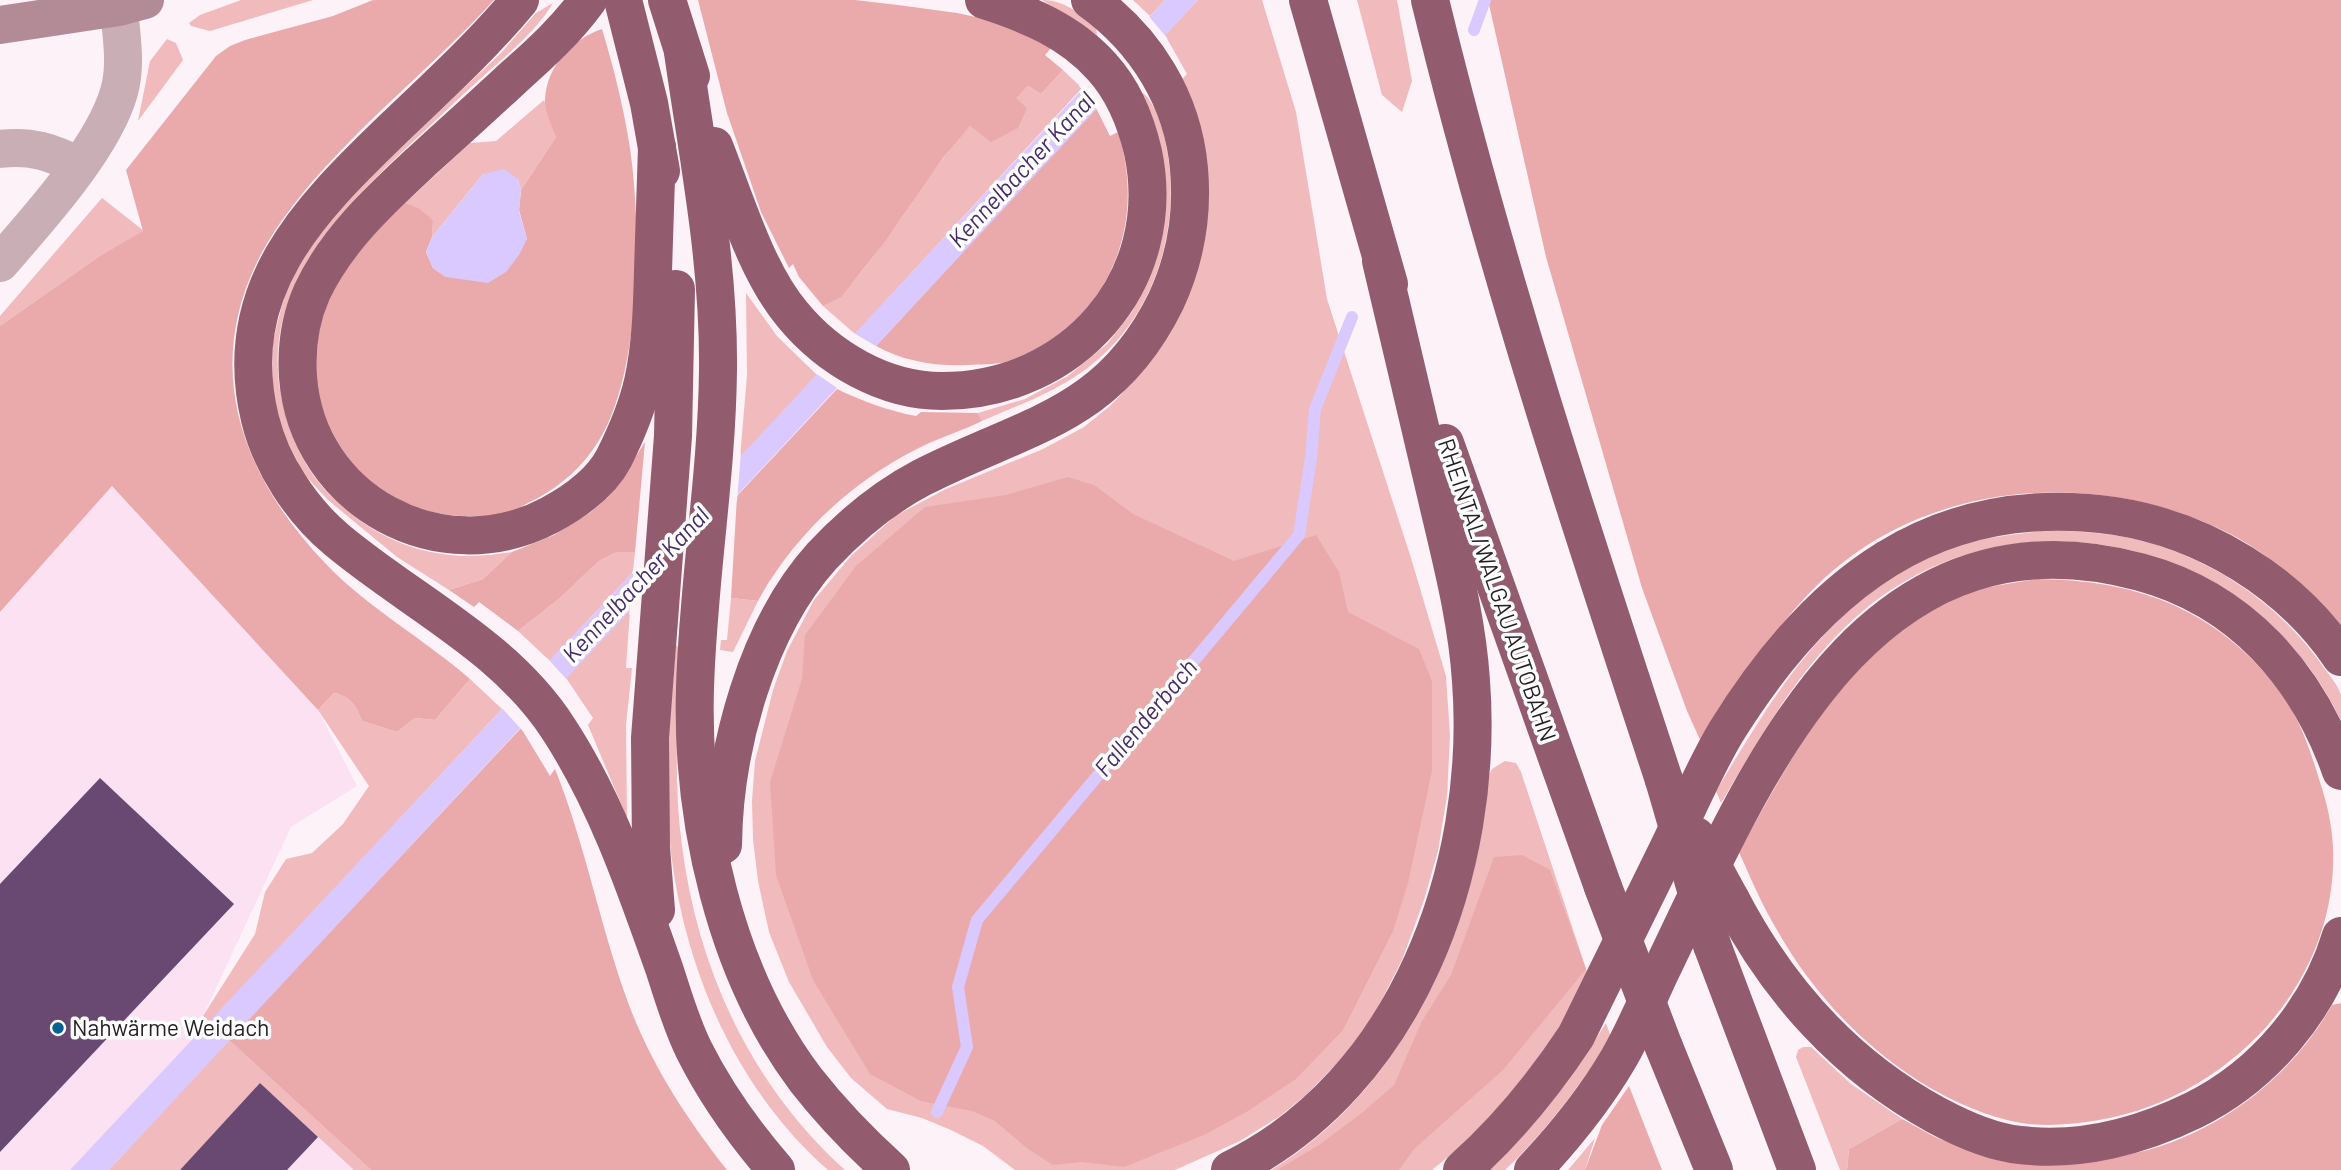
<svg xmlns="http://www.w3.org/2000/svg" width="2341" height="1170" font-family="Barlow,sans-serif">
  <rect width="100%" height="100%" fill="#fef2f9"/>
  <path fill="#fbe1f2" d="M112,486L318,710L357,786L291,827L203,1016L371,1170H0V612Z"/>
  <g fill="#f1babc">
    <path d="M241,0H313L210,31L191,26L189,23L200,15Z"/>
    <path d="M1042,0C1064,0 1079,13 1096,27L1097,35Z"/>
    <path d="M1133,0H1165L1150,16Z"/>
    <path d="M1198,0H1262L1296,112L1327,299L1411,558L1446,676L1450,736L1447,796L1438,851L1424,900L1402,960L1374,1015L1342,1058L1306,1095L1280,1116L1240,1141L1175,1170H1015L983,1146L951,1130L922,1118L887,1109L851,1078L827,1047L789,982L769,932L758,881L753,839L752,801L755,761L773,690L787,651L814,600L851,556L895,516L946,489L1043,449L1084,427L1110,406L1131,384L1202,132L1193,103L1182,79L1187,74L1165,35Z"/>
    <path d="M1357,0H1397L1412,81L1402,112L1382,95Z"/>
    <path d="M553,3C535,33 505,56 480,79C452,104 426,130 399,155C333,218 264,292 280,390C287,429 301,465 329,494C380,546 441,565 512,552L483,579L449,590L397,557L328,500L303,473L280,426L272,388L273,340L286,290L306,250L361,185L502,52L536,13Z"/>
    <path d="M167,39L176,43L183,60L138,121L150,61Z"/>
    <path d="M1063,70L1082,88L855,334L823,306C844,295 854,281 869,262C904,220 930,170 967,129C983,112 1010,105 1028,86L1041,94Z"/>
    <path d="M1143,93C1161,108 1168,150 1170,172C1176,249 1146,327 1082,372C1051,394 1016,406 982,421L978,413L1025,399L1068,376L1107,344L1132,312L1156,259L1140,96Z"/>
    <path d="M544,100L556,137L521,190L518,179L483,174L432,237L433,220L405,203L470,143L496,141Z"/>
    <path d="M102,198L144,231L101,255L0,326V316Z"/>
    <path d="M746,293L777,336L817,375L740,458L747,375Z"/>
    <path d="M2050,530C2083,532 2117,533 2150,543C2219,563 2283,608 2324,668C2330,676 2338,685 2341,695C2341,703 2341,713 2341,721C2259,544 2025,483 1870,605C1805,657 1763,732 1721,803L1716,791C1773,697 1823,610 1925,558C1962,539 2009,535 2050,530Z"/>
    <path d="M617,552H635L633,572L550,661L518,631L560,598L599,561Z"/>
    <path d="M731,598L758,601L733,652L720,650L721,640H727Z"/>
    <path d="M630,610L626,668H632L626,725L627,818L588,725L593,718L566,678Z"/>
    <path d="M676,645L680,650C678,715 673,781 682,846C698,970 751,1085 845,1170H828C714,1070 662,910 667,762C669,723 673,684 676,645Z"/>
    <path d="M470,679L502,709L210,1022L203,1016L255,934L265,892L286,859L312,853L343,824L369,786L318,710L334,693C351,697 356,705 362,721L397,732L415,718L435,720Z"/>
    <path d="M1505,761L1516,763L1521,772L1589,978L1552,1041L1507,1101L1460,1147L1432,1170H1271C1375,1107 1440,996 1471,881C1480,847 1485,811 1489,775L1492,769Z"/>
    <path d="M1606,1023L1611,1037C1580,1086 1547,1130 1505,1170H1488C1536,1124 1571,1079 1606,1023Z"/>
    <path d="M229,1040L371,1170H354L260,1083L180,1170H109Z"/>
    <path d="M1803,1047H1811L1851,1084L1902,1119L1849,1149L1847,1170H1840L1796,1057L1798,1050Z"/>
    <path d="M1595,1138L1585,1170H1568Z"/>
  </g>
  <g fill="#eaaaac">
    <path d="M373,0H494C429,71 350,131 291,208C196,331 223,457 326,564C367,607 424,639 470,679L435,720L415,718L397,732L362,721C356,705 351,697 334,693L318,710L112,486L0,612V326L101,255L143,231L126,170L216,56L230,46L245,40L333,16Z"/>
    <path d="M698,0H855L898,5L957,13L999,22L1052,47L1045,55L1063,70L1041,94L1028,86L1016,98L1027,108L1018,128L991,142L970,126L943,158L885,242L841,297L823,306L799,277L793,264L789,268L761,212L727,113Z"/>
    <path d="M1488,0H2341V625C2311,592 2276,559 2236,537C2114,472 1951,476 1841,564C1782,611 1743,680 1701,742L1687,711L1642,588L1546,257Z"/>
    <path d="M602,29C613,65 623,105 629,142C642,222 642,373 598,442C583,466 561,486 536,499C527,503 517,510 508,513C496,516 483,516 471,516C372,518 300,427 318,332C328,279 368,239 405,203L418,208L433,220L432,237L426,252L433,268L446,277L527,239L519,210L521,190L556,137C552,126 544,110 545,99C547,66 572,39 602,29Z"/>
    <path d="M1096,108L1110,136L1118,132C1149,229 1105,329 1005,362C994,365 980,364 968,365C938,367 902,361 876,346Z"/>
    <path d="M837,389C862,401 889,411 916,416L921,412L978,413L982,421C959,432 935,439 913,451C849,484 792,538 758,601L731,598L737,496Z"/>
    <path d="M645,442L635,552H617L599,561L560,598L518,631L479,602L474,607L449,590L483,579L512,552L554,535L591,512L608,497L619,483Z"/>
    <path d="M1068,477L1094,485L1133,514L1234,561L1316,535L1339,572L1348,612L1419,649L1432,681V771L1408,883L1393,931L1343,1030L1296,1079L1248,1111L1204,1135L1124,1167L1082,1162L1053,1165L1028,1149L995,1121L972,1111L921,1101L870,1074L813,980L776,875L770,782L802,679L805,635L856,566L925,507L1006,495Z"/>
    <path d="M2037,579C2133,580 2209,606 2272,681C2297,710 2309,746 2320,782C2327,803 2332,825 2333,847C2339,982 2229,1098 2099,1120C2070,1125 2036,1128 2007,1120C1911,1095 1825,1016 1777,930C1762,905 1751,879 1739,852C1791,758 1847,648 1949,602C1957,598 1965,593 1974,591C1994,585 2016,583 2037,579Z"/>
    <path d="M521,728L550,776L555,769C586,846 600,927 629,1005C652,1066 687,1119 727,1170H371L229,1040Z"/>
    <path d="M1522,855L1550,870L1586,969L1503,1070L1414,1149L1399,1170H1277L1319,1145L1363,1112L1394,1085L1422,1021L1451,975L1494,857Z"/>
    <path d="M2341,1003V1170H1847L1849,1149L1902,1119C1917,1126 1934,1139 1950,1142C1977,1148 2008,1147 2036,1149C2058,1150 2106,1159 2126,1155C2212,1139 2290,1080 2332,1005Z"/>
    <path d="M1629,1086L1662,1170H1585L1602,1125Z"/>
  </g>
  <g fill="#dac9ff">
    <path d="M1165,0H1198L109,1170H70L502,709L591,617Z"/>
    <path d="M504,169L518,179L521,190L519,211L527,239L519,255L506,272L488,283L446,277L433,268L426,252L432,237L483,174Z"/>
  </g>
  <g fill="#fef2f9">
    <path d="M1147,14L1167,38L1098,111L1079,86Z"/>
    <path d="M852,332L879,348L840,390L814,372Z"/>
    <path d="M741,452L737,501L629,615L634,566Z"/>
    <path d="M547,658L568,681L523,731L500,706Z"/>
  </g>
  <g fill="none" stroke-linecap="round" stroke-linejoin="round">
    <g stroke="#dac9ff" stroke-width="12">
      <path d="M1474,30L1485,0"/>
      <path d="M937,1112L967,1047L958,987L977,920L1299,535L1311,458L1315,409L1352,317"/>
    </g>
  </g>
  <g fill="#694972">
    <path d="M100,778L234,904L0,1152V884Z"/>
    <path d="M260,1083L318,1137L287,1170H180Z"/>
  </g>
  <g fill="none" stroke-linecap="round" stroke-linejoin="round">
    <path stroke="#c9aeb6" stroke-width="38" d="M0,149C31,145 51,152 79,166"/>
    <path stroke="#c9aeb6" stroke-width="38" d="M0,263C38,219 103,148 119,92C127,65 121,35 119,7"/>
    <path stroke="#b28b97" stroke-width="38" d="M0,25L119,7L145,0"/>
    <g stroke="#925b6e" stroke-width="38">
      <path d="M520,0C481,47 436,88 392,130C308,211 229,290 260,419C271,464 301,510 337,540C411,602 504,645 558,728C606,801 635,886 664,968C673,995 681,1024 694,1050C716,1094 744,1133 776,1170"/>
      <path d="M588,0C567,29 541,53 515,76C485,104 454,132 423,160C380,200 337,239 312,292C300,319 296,348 298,377C307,501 441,573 550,515C574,502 601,483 614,458C626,434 637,408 643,382C651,346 652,309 653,271C654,230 656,188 657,147"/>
      <path d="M623,0L649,103L661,171"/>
      <path d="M667,0L691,76"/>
      <path d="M1308,0L1389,284"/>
      <path d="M1430,0C1494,264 1579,522 1664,780"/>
      <path d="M683,52C698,158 719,261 718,369C717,476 698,581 695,688C691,820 725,973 806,1080C831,1112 861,1143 891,1170"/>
      <path d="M714,146C735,199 756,271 792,314C828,358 884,391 942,391C1072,391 1170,281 1143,152C1136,122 1123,90 1102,67C1070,31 1028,14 984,0"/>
      <path d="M1445,443L1603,887"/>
      <path d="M723,845C724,749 757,628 822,556C851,525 883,498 921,478C1024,425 1109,418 1166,301C1185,260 1193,214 1189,169C1183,100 1146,40 1090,0"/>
      <path d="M1731,900C1778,990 1846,1066 1936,1115C1962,1129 1991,1142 2020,1145C2080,1152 2141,1136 2194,1110C2263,1076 2319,1010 2341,936"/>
      <path d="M656,910L651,848L650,738L673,436L676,289"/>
      <path d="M1712,945L1797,1170"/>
      <path d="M1664,1047L1714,1170"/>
      <path d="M1230,1170C1407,1084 1485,868 1471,681C1467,619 1451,559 1437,499C1418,420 1400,340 1381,261"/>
      <path d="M1462,1170C1507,1130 1543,1086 1576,1036C1607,974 1637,911 1668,849C1687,810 1704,769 1726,732C1817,585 1934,490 2115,516C2205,530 2290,582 2341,657"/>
      <path d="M1533,1170C1565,1136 1595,1099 1619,1058C1634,1032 1646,1003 1659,975C1755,777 1864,498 2140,572C2241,599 2308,676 2341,771"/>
    </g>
    <g stroke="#925b6e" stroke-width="38">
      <path d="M1664,780L1712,945"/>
      <path d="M1696,836L1731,900"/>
      <path d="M1603,887L1664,1047"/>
    </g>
  </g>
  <circle fill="#086192" stroke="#fff" stroke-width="2.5" cx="58" cy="1028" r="7"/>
  <g text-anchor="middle" stroke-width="7" stroke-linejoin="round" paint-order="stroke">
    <g font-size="23" fill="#241d22" stroke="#fff">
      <text transform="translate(1497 590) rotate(71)" y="8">RHEINTAL/WALGAU AUTOBAHN</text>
    </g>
    <g font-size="23" fill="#241d22" stroke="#fff" text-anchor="start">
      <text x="72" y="1036">Nahwärme Weidach</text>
    </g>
    <g font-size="24" font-style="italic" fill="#452c6b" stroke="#fff">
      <text transform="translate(1022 170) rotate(-47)" y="8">Kennelbacher Kanal</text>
      <text transform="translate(636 585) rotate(-47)" y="8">Kennelbacher Kanal</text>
      <text transform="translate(1146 718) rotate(-50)" y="8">Fallenderbach</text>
    </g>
  </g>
</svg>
